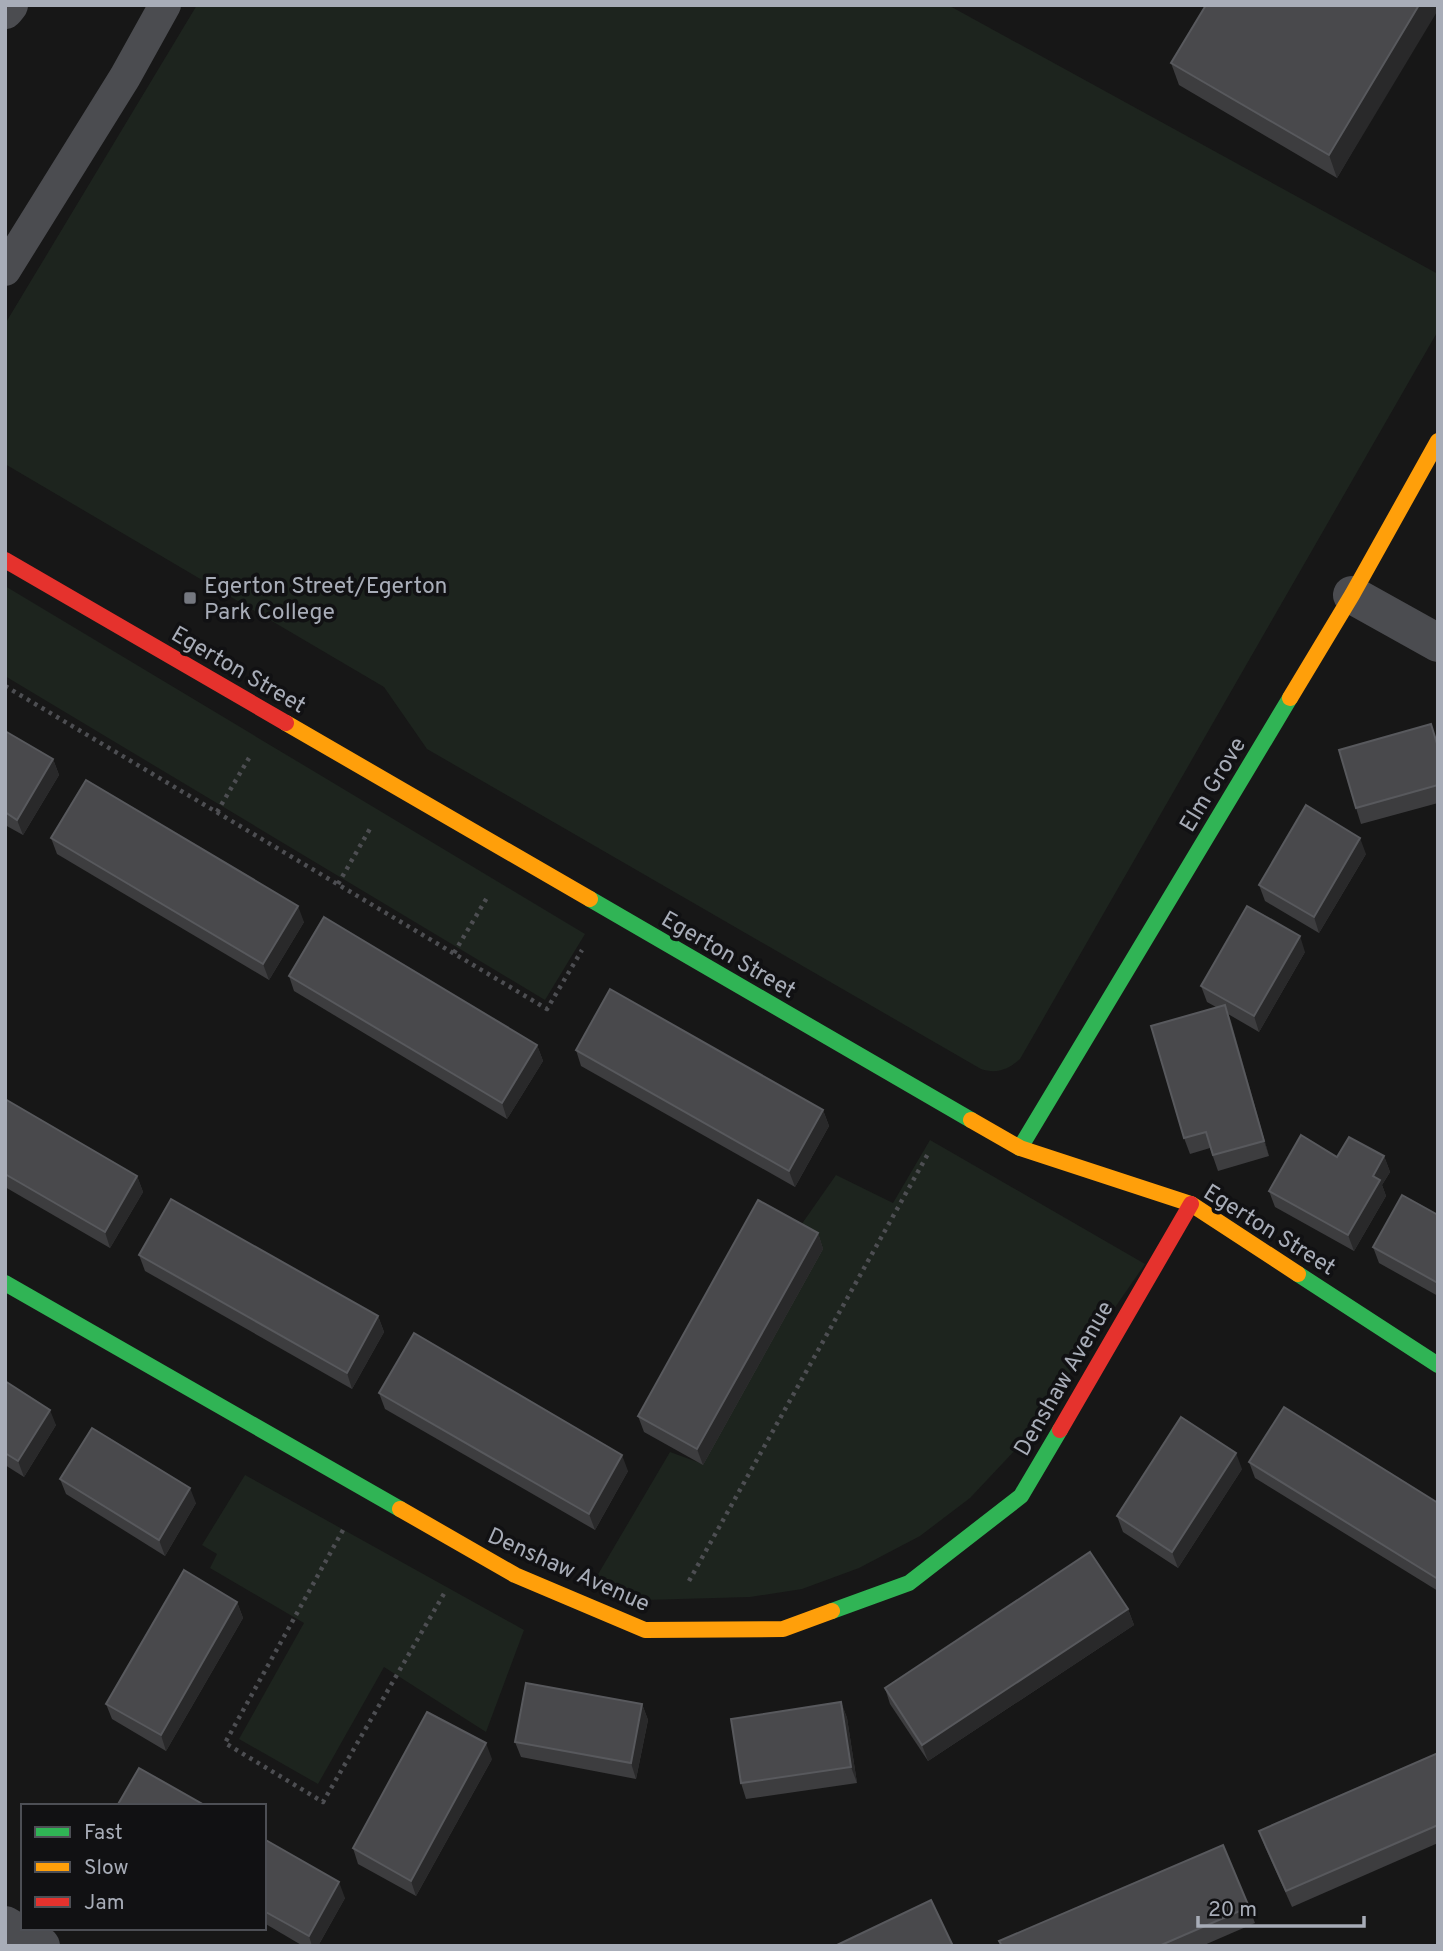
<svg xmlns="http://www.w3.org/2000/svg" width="1443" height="1951" font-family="Overpass,sans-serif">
  <rect width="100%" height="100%" fill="#171717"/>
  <g fill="#1d241e">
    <path d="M197,5H948L1438,274V331L1020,1059C1008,1070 996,1074 981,1069L427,749L384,687L5,464V324Z"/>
    <path d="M5,586L585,934L545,1000L5,676Z"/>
    <path d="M930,1140L1145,1264L1020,1445L970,1498L920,1536L859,1568L802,1589L750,1597L644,1600L590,1588L670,1452L703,1464L799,1228L836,1175L893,1203Z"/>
    <path d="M245,1475L524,1630L486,1732L384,1667L318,1784L239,1739L304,1623L210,1568L217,1554L202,1545Z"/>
  </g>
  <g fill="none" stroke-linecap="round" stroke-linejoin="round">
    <g stroke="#4d4e52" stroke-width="4.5" stroke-dasharray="3.5 5" stroke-linecap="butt">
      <path d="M5,686L547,1009L582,950"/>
      <path d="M217,812L249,758"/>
      <path d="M338,884L371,827"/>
      <path d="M454,953L488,896"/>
      <path d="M343,1530L225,1743L323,1802L445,1592"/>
      <path d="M689,1581L929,1152"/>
    </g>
    <path stroke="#4b4c50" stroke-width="32" d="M5,270L125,77L165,5"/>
    <g stroke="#4b4c50" stroke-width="38">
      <path d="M5,10L9,5"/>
      <path d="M1352,595L1438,643"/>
      <path d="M5,1925L41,1946"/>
    </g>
    <g stroke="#30b455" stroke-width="16">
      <path d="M590,899L971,1120"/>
      <path d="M1020,1148L1290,698"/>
      <path d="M1298,1274L1438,1365"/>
      <path d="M5,1283L400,1509"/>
      <path d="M832,1611L909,1583L1021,1496L1060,1430"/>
    </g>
    <g stroke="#ff9f0a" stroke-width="16">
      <path d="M1290,698L1352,595L1438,441"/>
      <path d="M286,723L590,899"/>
      <path d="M971,1120L1020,1148L1191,1204L1298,1274"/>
      <path d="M400,1509L515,1575L645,1630L783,1629L832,1611"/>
    </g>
    <g stroke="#e5322d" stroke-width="16">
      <path d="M5,560L286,723"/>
      <path d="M1060,1430L1191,1204"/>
    </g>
  </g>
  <g fill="#3d3d3f">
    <path d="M1438,5L1337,178L1179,85L1171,63Z"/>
    <path d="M5,731L53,759L59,775L23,835L5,825Z"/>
    <path d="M1438,743V803L1361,824L1356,808Z"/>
    <path d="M51,838L304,922L269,980L57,854Z"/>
    <path d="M1366,854L1319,933L1265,901L1259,885Z"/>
    <path d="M1305,952L1259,1032L1228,1014L1269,1156L1218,1171L1210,1148L1190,1154L1184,1138L1216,1007L1207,1002L1201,986Z"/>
    <path d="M289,976L537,1045L543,1061L507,1119L294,991Z"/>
    <path d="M576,1050L823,1110L829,1126L795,1187L581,1066Z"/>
    <path d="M5,1099L137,1176L143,1192L110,1248L5,1187Z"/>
    <path d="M1384,1156L1390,1172L1382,1185L1386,1196L1354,1251L1275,1207L1269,1191L1337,1157Z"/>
    <path d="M1438,1215V1296L1379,1263L1373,1247Z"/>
    <path d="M818,1233L823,1249L703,1465L644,1432L638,1416Z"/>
    <path d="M139,1255L378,1316L384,1332L352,1389L145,1271Z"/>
    <path d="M5,1381L56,1425L24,1477L5,1465Z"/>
    <path d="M379,1393L628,1471L595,1530L385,1409Z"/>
    <path d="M1249,1462L1438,1503V1591L1255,1478Z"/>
    <path d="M1242,1469L1178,1568L1123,1532L1117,1516Z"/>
    <path d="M60,1479L196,1503L165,1556L66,1494Z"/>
    <path d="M237,1602L243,1618L166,1751L112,1719L106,1704Z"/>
    <path d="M1128,1609L1134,1625L928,1761L890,1704L885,1688Z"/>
    <path d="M841,1702L847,1718L857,1783L746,1799L741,1783Z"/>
    <path d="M642,1704L648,1720L636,1779L521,1757L515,1742Z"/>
    <path d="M1438,1753V1843L1292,1907L1265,1847L1259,1831Z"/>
    <path d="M492,1759L416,1896L358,1864L353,1848Z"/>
    <path d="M264,1839L345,1898L318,1946H303L264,1923Z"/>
    <path d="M1249,1907L1255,1923L1202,1946H1001Z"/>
  </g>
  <g fill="#29292a">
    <path d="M1419,5H1438V10L1337,178L1329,155Z"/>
    <path d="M53,759L59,775L23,835L17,820Z"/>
    <path d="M1360,838L1366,854L1319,933L1314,917Z"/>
    <path d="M298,906L304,922L269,980L263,964Z"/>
    <path d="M1300,936L1305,952L1259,1032L1254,1016Z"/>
    <path d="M1225,1005L1231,1021L1269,1156L1264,1141Z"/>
    <path d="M537,1045L543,1061L507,1119L502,1103Z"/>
    <path d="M823,1110L829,1126L795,1187L789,1171Z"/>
    <path d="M1384,1156L1390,1172L1382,1185L1386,1196L1354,1251L1348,1235L1373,1176Z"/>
    <path d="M137,1176L143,1192L110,1248L105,1232Z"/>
    <path d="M818,1233L823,1249L703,1465L697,1449Z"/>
    <path d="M378,1316L384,1332L352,1389L347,1373Z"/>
    <path d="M50,1410L56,1425L24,1477L18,1461Z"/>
    <path d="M1236,1453L1242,1469L1178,1568L1172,1552Z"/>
    <path d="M622,1455L628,1471L595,1530L589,1514Z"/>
    <path d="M190,1488L196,1503L165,1556L159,1540Z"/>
    <path d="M237,1602L243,1618L166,1751L161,1735Z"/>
    <path d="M1128,1609L1134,1625L928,1761L922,1745Z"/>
    <path d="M841,1702L847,1718L857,1783L851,1767Z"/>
    <path d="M642,1704L648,1720L636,1779L631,1763Z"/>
    <path d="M486,1743L492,1759L416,1896L411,1881Z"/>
    <path d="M339,1882L345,1898L318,1946H312L309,1936Z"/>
  </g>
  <g fill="#49494c" stroke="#58595d" stroke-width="2">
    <path d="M1206,5H1419L1329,155L1171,63Z"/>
    <path d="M1431,724L1438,747V785L1356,808L1339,750Z"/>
    <path d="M5,731L53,759L17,820L5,812Z"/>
    <path d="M86,780L298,906L263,964L51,838Z"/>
    <path d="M1306,805L1360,838L1314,917L1259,885Z"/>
    <path d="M1247,906L1300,936L1254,1016L1201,986Z"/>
    <path d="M324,917L537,1045L502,1103L289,976Z"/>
    <path d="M610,989L823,1110L789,1171L576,1050Z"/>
    <path d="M1225,1005L1264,1141L1213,1155L1206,1132L1184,1138L1151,1026Z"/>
    <path d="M5,1099L137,1176L105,1232L5,1174Z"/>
    <path d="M1301,1135L1337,1157L1349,1137L1384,1156L1373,1176L1380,1180L1348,1235L1269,1191Z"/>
    <path d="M1402,1195L1438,1215V1283L1373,1247Z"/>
    <path d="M171,1199L378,1316L347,1373L139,1255Z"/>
    <path d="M758,1200L818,1233L697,1449L638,1416Z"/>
    <path d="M414,1333L622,1455L589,1514L379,1393Z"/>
    <path d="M5,1381L50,1410L18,1461L5,1453Z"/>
    <path d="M1284,1407L1438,1503V1579L1249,1462Z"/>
    <path d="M1181,1417L1236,1453L1172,1552L1117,1516Z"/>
    <path d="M92,1428L190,1488L159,1540L60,1479Z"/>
    <path d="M1090,1552L1128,1609L922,1745L885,1688Z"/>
    <path d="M184,1570L237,1602L161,1735L106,1704Z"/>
    <path d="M526,1683L642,1704L631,1763L515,1742Z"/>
    <path d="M841,1702L851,1767L741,1783L731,1719Z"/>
    <path d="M427,1712L486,1743L411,1881L353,1848Z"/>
    <path d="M1438,1753V1825L1286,1891L1259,1831Z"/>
    <path d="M139,1768L206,1806H117Z"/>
    <path d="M264,1839L339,1882L309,1936L264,1911Z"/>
    <path d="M1223,1845L1249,1907L1159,1946H1002L999,1941Z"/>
    <path d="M931,1900L953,1946H835Z"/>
  </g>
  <rect fill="#757880" stroke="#111113" stroke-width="2.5" x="183" y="591" width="14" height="14" rx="3.5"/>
  <g text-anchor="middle" stroke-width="7" stroke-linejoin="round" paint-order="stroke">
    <g font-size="23" fill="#a8adb8" stroke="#111113" text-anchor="start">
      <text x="204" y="593">Egerton Street/Egerton<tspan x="204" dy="26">Park College</tspan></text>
    </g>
    <g font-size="23" fill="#a8adb8" stroke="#111113">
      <text transform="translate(239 669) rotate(30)" y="8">Egerton Street</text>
      <text transform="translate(1212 784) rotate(-59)" y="8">Elm Grove</text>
      <text transform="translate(729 954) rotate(30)" y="8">Egerton Street</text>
      <text transform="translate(1270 1229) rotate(32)" y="8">Egerton Street</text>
      <text transform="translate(1063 1378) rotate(-60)" y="8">Denshaw Avenue</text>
      <text transform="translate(569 1569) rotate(24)" y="8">Denshaw Avenue</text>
    </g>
  </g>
  <rect width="1443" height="1951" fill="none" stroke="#a8adb8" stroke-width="14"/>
  <rect x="21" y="1804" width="245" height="126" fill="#111113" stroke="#4d4f55" stroke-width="2"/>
  <rect x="35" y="1827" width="35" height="10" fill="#30b455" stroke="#4d4f55" stroke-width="2"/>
  <text x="84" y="1839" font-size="21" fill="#a8adb8">Fast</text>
  <rect x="35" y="1862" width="35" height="10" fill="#ff9f0a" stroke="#4d4f55" stroke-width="2"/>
  <text x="84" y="1874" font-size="21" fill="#a8adb8">Slow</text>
  <rect x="35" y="1897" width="35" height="10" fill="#e5322d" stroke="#4d4f55" stroke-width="2"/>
  <text x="84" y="1909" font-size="21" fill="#a8adb8">Jam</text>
  <path d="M1198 1916v10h166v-10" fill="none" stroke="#a8adb8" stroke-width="3.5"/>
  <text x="1208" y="1916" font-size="21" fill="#a8adb8" stroke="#111113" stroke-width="5" paint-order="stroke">20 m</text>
</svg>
